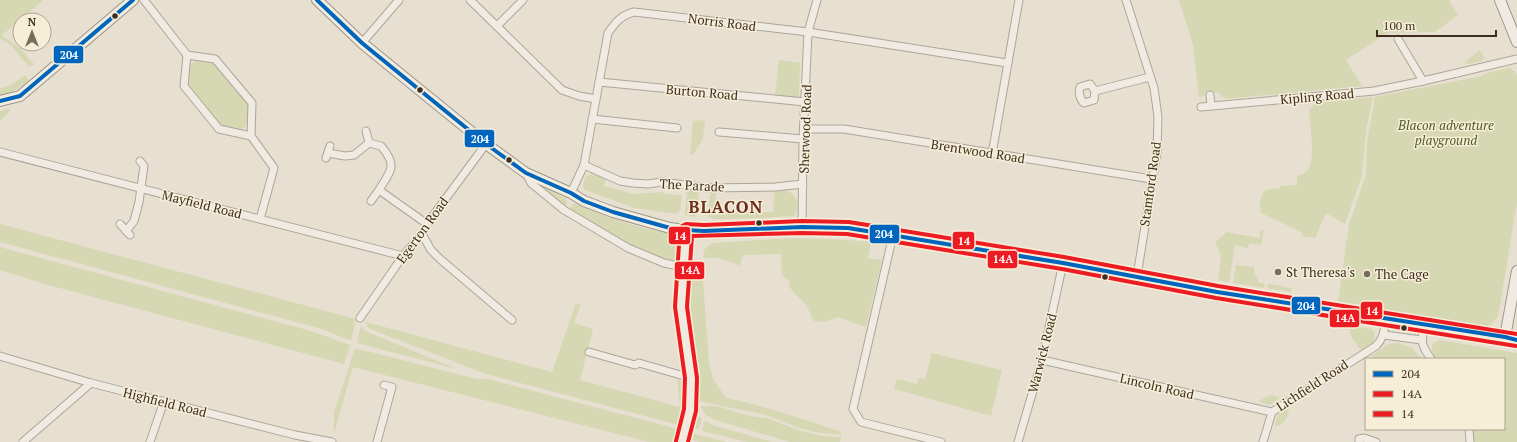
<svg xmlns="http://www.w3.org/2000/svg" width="1517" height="442" font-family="'PT Serif',serif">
  <rect width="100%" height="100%" fill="#e7e0d1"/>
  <g fill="#d6d7b3">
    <path d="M0,0H43L2,35L20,48L34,64L29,67L11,45L1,39L0,40Z"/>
    <path d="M1179,0H1449L1458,15L1435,32L1388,33L1346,60L1362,86L1225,99L1218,92L1199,97L1193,45Z"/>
    <path d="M1480,50L1484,57L1482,61L1469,64L1464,63Z"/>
    <path d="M201,60L216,63L248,102V121L245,127L239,130L221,126L189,85C186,78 187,66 194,62C196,60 198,60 201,60Z"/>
    <path d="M779,60L800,63L799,98L775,95Z"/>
    <path d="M1510,67L1517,75V203L1498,317L1488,327L1338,301L1349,224L1366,174L1367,142L1375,97L1482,76L1484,74Z"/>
    <path d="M26,75L29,81L8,95L0,98V88L6,87Z"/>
    <path d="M1373,97L1366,130L1362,176L1345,224L1326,213L1315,238L1302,236V233L1297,230L1261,213C1258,203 1260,198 1265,190L1280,188V186L1297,185V176C1302,174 1307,173 1309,168C1315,157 1310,122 1309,109L1317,102Z"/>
    <path d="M10,108L9,113L0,121V111Z"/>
    <path d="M705,120L703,139L693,155L690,154L693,121Z"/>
    <path d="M595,173L606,179L604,186L634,194L663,192V194L682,195L680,211L676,214L635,208L585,190L583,188C583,179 587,174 595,173Z"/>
    <path d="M528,179L565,198L567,201V204L565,205L561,204Z"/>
    <path d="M687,190L698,191L699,201L696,217L685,215Z"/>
    <path d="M785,190C797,194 801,205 794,216L763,218L714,219L708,217L710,194L716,193V212H773L774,194L776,191Z"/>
    <path d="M573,204H578C603,215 630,226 658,231C665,233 676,232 680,240C683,246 681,255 680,262C653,265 596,225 571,211V207Z"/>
    <path d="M0,224L356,319L351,341L322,329L0,242Z"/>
    <path d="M1261,230H1264L1261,245L1249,243L1248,248L1235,245L1229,282L1218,280L1221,255L1215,242L1227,232L1259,238Z"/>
    <path d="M793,238L848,240L871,242L868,258L882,260L866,327L838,317L824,322L814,321L806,305L788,286L790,281L782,275L781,254L743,255L740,266C728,260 717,257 703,258L704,250L712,243Z"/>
    <path d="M0,247L311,331L350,345L344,364L41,283L0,270Z"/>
    <path d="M1236,265L1254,267V274L1258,278V282L1265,284L1264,288L1233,283Z"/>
    <path d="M702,268L709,362L713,379L726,398C765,406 803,419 841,432V435L816,432L799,428L766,415L698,401L699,395C697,375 684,294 692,280C695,276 699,272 702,268Z"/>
    <path d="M1268,284L1292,288L1291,292L1267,288Z"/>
    <path d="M576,303L581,305L574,323L593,329L580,380L680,407L677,379L683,382L679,425L483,373L368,328L366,322L552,372Z"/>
    <path d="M361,326L365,331L457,369L357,343Z"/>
    <path d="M1349,326L1372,329L1375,334L1374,342L1361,350C1354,342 1350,336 1349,326Z"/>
    <path d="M1439,340L1517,353V442H1472V429H1504V359H1435C1431,351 1429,344 1439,340Z"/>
    <path d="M1398,343L1412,348L1422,359H1376L1371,356L1389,344Z"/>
    <path d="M355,348L477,379H488L678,429L674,442H649L353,367L334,434V412Z"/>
    <path d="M932,353L1002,370L991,416L894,389L897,379L917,384L919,378L925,379Z"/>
    <path d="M1271,395L1280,398L1270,405L1260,402L1262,399Z"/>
    <path d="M701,406H716L751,416L770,419L798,430L821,436L841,437L840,442H790L715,420L706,415L701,407Z"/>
    <path d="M1288,407L1289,411C1287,419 1283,425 1274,427L1278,414Z"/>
    <path d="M697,415L702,419L699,429L693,428Z"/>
    <path d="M705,420L712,425L772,442H747L702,431Z"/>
    <path d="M691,433L727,442H701L690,439Z"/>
  </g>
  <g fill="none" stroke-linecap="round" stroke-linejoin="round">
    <defs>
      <g id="street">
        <path d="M144,0L187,55L184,86L219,129L251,136L274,168L260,219"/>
        <path d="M470,0L562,90L579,96L596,99"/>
        <path d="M1126,0L1154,88L1158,117L1157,152L1137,276"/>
        <path d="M497,26L523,0"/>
        <path d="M1398,39L1423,81L1517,59"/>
        <path d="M362,43L399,0"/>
        <path d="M187,55L215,59L252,103L251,136"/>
        <path d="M599,82L805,102"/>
        <path d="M1095,91L1090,84L1080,87C1078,91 1080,100 1084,103L1094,100L1095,91L1150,77"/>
        <path d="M1210,95L1211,106"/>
        <path d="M1201,107L1374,91L1423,81"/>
        <path d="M592,119L677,128"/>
        <path d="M804,129H844L1151,179"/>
        <path d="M366,131L369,143"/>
        <path d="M719,132L803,139"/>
        <path d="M0,152L403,256"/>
        <path d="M328,153L345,156L354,155L369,143L381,146C398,166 391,170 379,190L427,224"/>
        <path d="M992,154L1019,0"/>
        <path d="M326,158L330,146"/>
        <path d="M584,165L620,181L633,183L648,184L662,182L708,188L775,187L803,184"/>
        <path d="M526,173L531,183L564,210L628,248L664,263L683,267"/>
        <path d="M571,193L584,165L608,33C615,23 621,15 634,12L808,32L1007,63"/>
        <path d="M371,201L379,190"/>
        <path d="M120,224L130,235"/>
        <path d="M802,227L803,139L808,32L817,0"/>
        <path d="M126,231L134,221L139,202L144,166L140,161"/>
        <path d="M422,234L431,250L440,259L512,320"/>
        <path d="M893,235L853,409L861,422L941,442"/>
        <path d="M360,318L403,256L422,234L427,224L486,144"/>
        <path d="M1424,326C1421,342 1421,345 1431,359"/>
        <path d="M1384,335L1422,340"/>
        <path d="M589,352L635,365L639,363L691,378"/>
        <path d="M0,356L91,383L295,435L332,442"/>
        <path d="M1042,360L1272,412"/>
        <path d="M1469,429L1470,442"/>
        <path d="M23,442L91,383"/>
        <path d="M150,442L164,401"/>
        <path d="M377,442L392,387L384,385"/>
        <path d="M1018,442L1042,360L1063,263"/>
        <path d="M1263,442L1272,412L1376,346C1384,338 1384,330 1386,319"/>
        <path d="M1359,442V439L1364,438L1376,442"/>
      </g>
      <g id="secondary">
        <path d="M317,0L362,43L486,144L526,173L571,193L584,201L613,212L670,228L686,230L704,231L802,227L848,228L1063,263L1217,292L1505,337L1517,340"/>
        <path d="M1500,0L1517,42"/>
        <path d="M0,101L20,96L133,0"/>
        <path d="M1505,337L1517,271"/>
        <path d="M682,442L690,410L691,378L681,307L686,230"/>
      </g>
    </defs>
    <use href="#street" stroke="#ada599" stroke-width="9"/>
    <use href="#secondary" stroke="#9c958a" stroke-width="12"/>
    <use href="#street" stroke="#efebe3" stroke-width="7"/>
    <use href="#secondary" stroke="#efebe3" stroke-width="10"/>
    <defs>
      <g id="bus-1">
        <path d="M317,0L362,43L486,144L526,173L571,193L584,201L613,212L670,228L686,230L704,231L802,227L848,228L1063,263L1217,292L1505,337L1517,340"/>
        <path d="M0,101L20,96L133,0"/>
      </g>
      <path id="bus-2" d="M688,442L696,411L697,378L687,307L692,236L802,233L847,234L1062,269L1216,298L1516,346"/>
      <path id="bus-3" d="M676,441L684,409L685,378L675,307L680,229L682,226L686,224L704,225L802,221L849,222L1064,257L1218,286L1517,334"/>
    </defs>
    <use href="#bus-1" stroke="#f7eed8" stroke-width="7"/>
    <use href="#bus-2" stroke="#f7eed8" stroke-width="7"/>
    <use href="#bus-3" stroke="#f7eed8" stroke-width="7"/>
    <use href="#bus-1" stroke="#0065bd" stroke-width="4"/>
    <use href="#bus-2" stroke="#ed1c23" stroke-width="4"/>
    <use href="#bus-3" stroke="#ed1c23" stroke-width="4"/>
  </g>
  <g fill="#3d2e20" stroke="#f7eed8" stroke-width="1.5">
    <circle cx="115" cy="16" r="3.5"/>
    <circle cx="420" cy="90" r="3.5"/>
    <circle cx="509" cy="160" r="3.5"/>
    <circle cx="759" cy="223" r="3.5"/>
    <circle cx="1105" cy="277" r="3.5"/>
    <circle cx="1404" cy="328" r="3.5"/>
  </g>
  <g fill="#786c5e" stroke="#f7eed8" stroke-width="1.5">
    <circle cx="1278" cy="272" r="4"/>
    <circle cx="1367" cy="274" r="4"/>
  </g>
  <g text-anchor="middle" stroke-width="3" stroke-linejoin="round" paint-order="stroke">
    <g font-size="13" fill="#3d2e20" stroke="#f7eed8">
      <text transform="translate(722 22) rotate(7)" y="5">Norris Road</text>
      <text transform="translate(702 92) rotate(5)" y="5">Burton Road</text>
      <text transform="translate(1317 96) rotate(-5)" y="5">Kipling Road</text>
      <text transform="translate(805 129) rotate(-88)" y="5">Sherwood Road</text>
      <text transform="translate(978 151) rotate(9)" y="5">Brentwood Road</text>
      <text transform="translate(1150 184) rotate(-82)" y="5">Stamford Road</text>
      <text transform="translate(692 185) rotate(3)" y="5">The Parade</text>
      <text transform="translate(202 204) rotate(14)" y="5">Mayfield Road</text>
      <text transform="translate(422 230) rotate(-54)" y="5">Egerton Road</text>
      <text transform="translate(1042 353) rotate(-76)" y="5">Warwick Road</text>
      <text transform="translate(1312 385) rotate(-33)" y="5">Lichfield Road</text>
      <text transform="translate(1157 386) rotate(13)" y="5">Lincoln Road</text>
      <text transform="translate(165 402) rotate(14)" y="5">Highfield Road</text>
    </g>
    <g font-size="13" font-style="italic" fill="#4d5a26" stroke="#f7eed8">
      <text x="1446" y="130">Blacon adventure<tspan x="1446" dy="15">playground</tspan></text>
    </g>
    <g font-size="13" fill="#3d2e20" stroke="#f7eed8" text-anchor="start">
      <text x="1286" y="277">St Theresa's</text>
      <text x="1375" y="279">The Cage</text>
    </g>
    <g font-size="17" font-weight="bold" letter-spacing="1" fill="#6b2e1e" stroke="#f7eed8">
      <text x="726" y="213">BLACON</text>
    </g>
  </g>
  <g stroke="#f7eed8" stroke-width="1.5">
    <rect x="53" y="45" width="31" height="19" rx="4" fill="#0065bd"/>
    <rect x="464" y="129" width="31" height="19" rx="4" fill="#0065bd"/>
    <rect x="869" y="224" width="31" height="20" rx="4" fill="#0065bd"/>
    <rect x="668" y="226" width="23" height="19" rx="4" fill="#ed1c23"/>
    <rect x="952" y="231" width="23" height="19" rx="4" fill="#ed1c23"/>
    <rect x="987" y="250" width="31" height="19" rx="4" fill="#ed1c23"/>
    <rect x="674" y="261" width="31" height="19" rx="4" fill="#ed1c23"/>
    <rect x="1291" y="296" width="30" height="19" rx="4" fill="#0065bd"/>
    <rect x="1360" y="301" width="23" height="19" rx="4" fill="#ed1c23"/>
    <rect x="1329" y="309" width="31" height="19" rx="4" fill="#ed1c23"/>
  </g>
  <g font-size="11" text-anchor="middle" font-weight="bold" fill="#fff">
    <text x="69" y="59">204</text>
    <text x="480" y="143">204</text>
    <text x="884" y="238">204</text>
    <text x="680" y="240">14</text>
    <text x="964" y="245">14</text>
    <text x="1003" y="263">14A</text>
    <text x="690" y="274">14A</text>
    <text x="1306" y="310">204</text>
    <text x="1372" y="315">14</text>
    <text x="1345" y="322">14A</text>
  </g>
  <rect x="1365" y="358" width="140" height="72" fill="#f7eed8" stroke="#ada18e"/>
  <rect x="1373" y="371" width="20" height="6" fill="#0065bd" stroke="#ada18e"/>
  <text x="1401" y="378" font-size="12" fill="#3d2e20">204</text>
  <rect x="1373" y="391" width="20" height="6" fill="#ed1c23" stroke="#ada18e"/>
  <text x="1401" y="398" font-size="12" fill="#3d2e20">14A</text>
  <rect x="1373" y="411" width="20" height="6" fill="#ed1c23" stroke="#ada18e"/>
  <text x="1401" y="418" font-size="12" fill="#3d2e20">14</text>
  <g transform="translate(32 32)"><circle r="19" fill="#f7eed8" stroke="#ada18e"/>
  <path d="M0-3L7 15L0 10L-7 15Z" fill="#786c5e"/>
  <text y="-6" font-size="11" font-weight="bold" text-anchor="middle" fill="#3d2e20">N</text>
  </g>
  <path d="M1377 30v6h119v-6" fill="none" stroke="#3d2e20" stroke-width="2"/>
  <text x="1383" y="30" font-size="12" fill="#3d2e20" stroke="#f7eed8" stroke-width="3" paint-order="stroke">100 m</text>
</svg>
